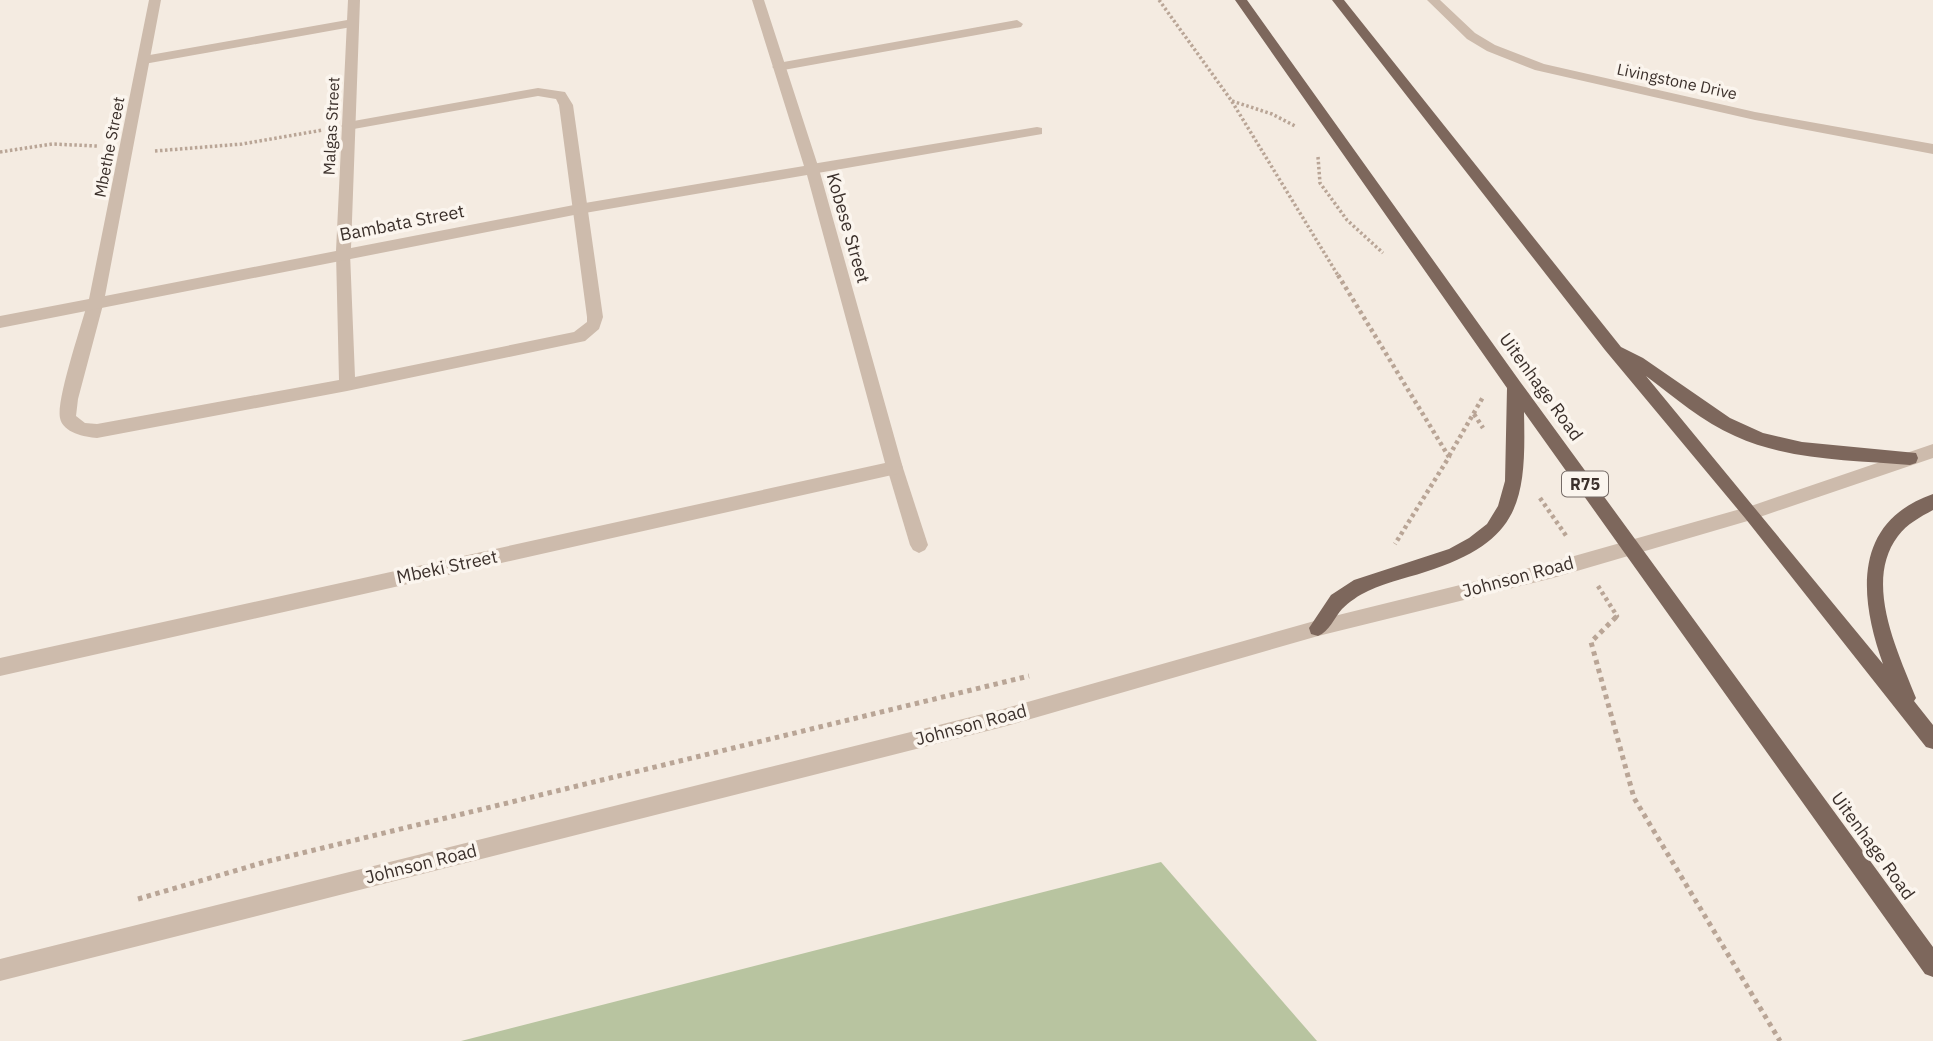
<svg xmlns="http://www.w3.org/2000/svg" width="1933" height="1041" font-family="'IBM Plex Sans',sans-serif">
  <rect width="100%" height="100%" fill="#f4ebe1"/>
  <path fill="#b8c4a0" d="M1161,862L1317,1041H461Z"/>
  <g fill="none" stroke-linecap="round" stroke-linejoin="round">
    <g stroke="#b9a596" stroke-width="3.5" stroke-dasharray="2.5 2.5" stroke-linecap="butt">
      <path d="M1159,0L1231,100L1339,277"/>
      <path d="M1232,101L1272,114L1295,126"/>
      <path d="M155,151L242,144L323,130"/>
      <path d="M0,152L52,144L97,146"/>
      <path d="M1318,157L1320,183L1347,220L1383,253"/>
    </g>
    <g stroke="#b9a596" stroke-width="4.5" stroke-dasharray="3.5 3.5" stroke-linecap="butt">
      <path d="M1338,275L1449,457L1395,544"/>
      <path d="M1474,414L1483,428"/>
      <path d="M1449,456L1483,397"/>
      <path d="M1540,498L1567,537"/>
      <path d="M1598,586L1617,616L1614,619"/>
    </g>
    <g stroke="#b9a596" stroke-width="5" stroke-dasharray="4.5 4.5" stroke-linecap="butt">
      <path d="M1616,617L1591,642L1634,798L1780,1041"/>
      <path d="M138,899L265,862L1029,676"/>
    </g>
    <g fill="#cdbbac" fill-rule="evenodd">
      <path d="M353,19L359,23L357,26L144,64L138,60L144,56Z"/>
      <path d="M1017,20L1023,24L1021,27L778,71L772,67L778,63Z"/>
      <path d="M538,88L565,92L573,105L603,317L599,329L585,341L347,391L97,438C85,437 63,433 60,418C56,400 82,324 88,301L96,295L104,301L78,399L76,416L85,423L97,424L339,380L336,253L343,248L350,253L355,377L574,332L587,322V317L559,105L556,99L538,96L348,130L341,126L348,122Z"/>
      <path d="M1037,127L1042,128V134L812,174L805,169L812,164Z"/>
      <path d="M895,461L901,463L903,468L928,545L925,550L919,553L913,550L910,545L887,468L889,463Z"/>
    </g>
    <g fill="#cdbbac" fill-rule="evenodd">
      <path d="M149,0H161L105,296L336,251L348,0H360L351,248L579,204L804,166L752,0H764L819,169L903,468L901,473L0,676V658L885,463L807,175L579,214L0,328V316L89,299Z"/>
      <path d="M1427,0H1440L1475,33L1495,45L1544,64L1755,112L1933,144V154L1755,120L1535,70L1487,51L1467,39Z"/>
    </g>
    <path fill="#cdbbac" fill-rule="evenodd" d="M1933,444V458L1751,520L1553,578L1318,636L1003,727L0,981V959L1003,709L1318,620L1553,562L1751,506Z"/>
    <g fill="#7d675c" fill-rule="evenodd">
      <path d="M1235,0H1247L1521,383L1933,947V977L1925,974L1524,412C1526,497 1522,539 1434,569C1412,577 1389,581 1368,591C1359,595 1349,602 1342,609C1334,618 1329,632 1318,636L1311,634L1309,628L1331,595L1354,580L1449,549L1469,538L1487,524L1498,506L1505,481L1507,388Z"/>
      <path d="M1332,0H1344L1621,347L1643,358L1730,418L1763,433L1802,442L1916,453L1918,458L1916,463L1910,465C1851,460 1790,461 1735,436C1703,422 1674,397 1646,376L1883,664C1859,597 1852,522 1933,494V510C1920,517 1907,524 1898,536C1863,582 1898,652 1916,698L1914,701L1933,725V749L1926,747L1745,518L1605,350Z"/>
    </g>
  </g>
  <g text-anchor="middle" stroke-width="7" stroke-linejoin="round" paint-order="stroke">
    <g font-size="16" fill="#3b302b" stroke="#fbf5ee">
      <text transform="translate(1677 81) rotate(12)" y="6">Livingstone Drive</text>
      <text transform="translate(331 126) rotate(-87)" y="6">Malgas Street</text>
      <text transform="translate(109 147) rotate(-79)" y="6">Mbethe Street</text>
    </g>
    <rect fill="#fbf5ee" stroke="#756b66" stroke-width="2" x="1562" y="471.5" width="46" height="25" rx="5"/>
    <g font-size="16" font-weight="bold" fill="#3b302b">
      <text x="1585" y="490">R75</text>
    </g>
    <g font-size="18" fill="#3b302b" stroke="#fbf5ee">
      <text transform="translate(402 223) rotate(-11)" y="6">Bambata Street</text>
      <text transform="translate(848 228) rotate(74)" y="6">Kobese Street</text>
      <text transform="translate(1541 387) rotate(54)" y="6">Uitenhage Road</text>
      <text transform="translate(447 567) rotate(-12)" y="6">Mbeki Street</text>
      <text transform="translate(1518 577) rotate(-15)" y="6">Johnson Road</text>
      <text transform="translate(971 725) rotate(-15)" y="6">Johnson Road</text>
      <text transform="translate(1873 846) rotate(54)" y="6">Uitenhage Road</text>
      <text transform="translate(421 864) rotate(-14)" y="6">Johnson Road</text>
    </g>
  </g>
</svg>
